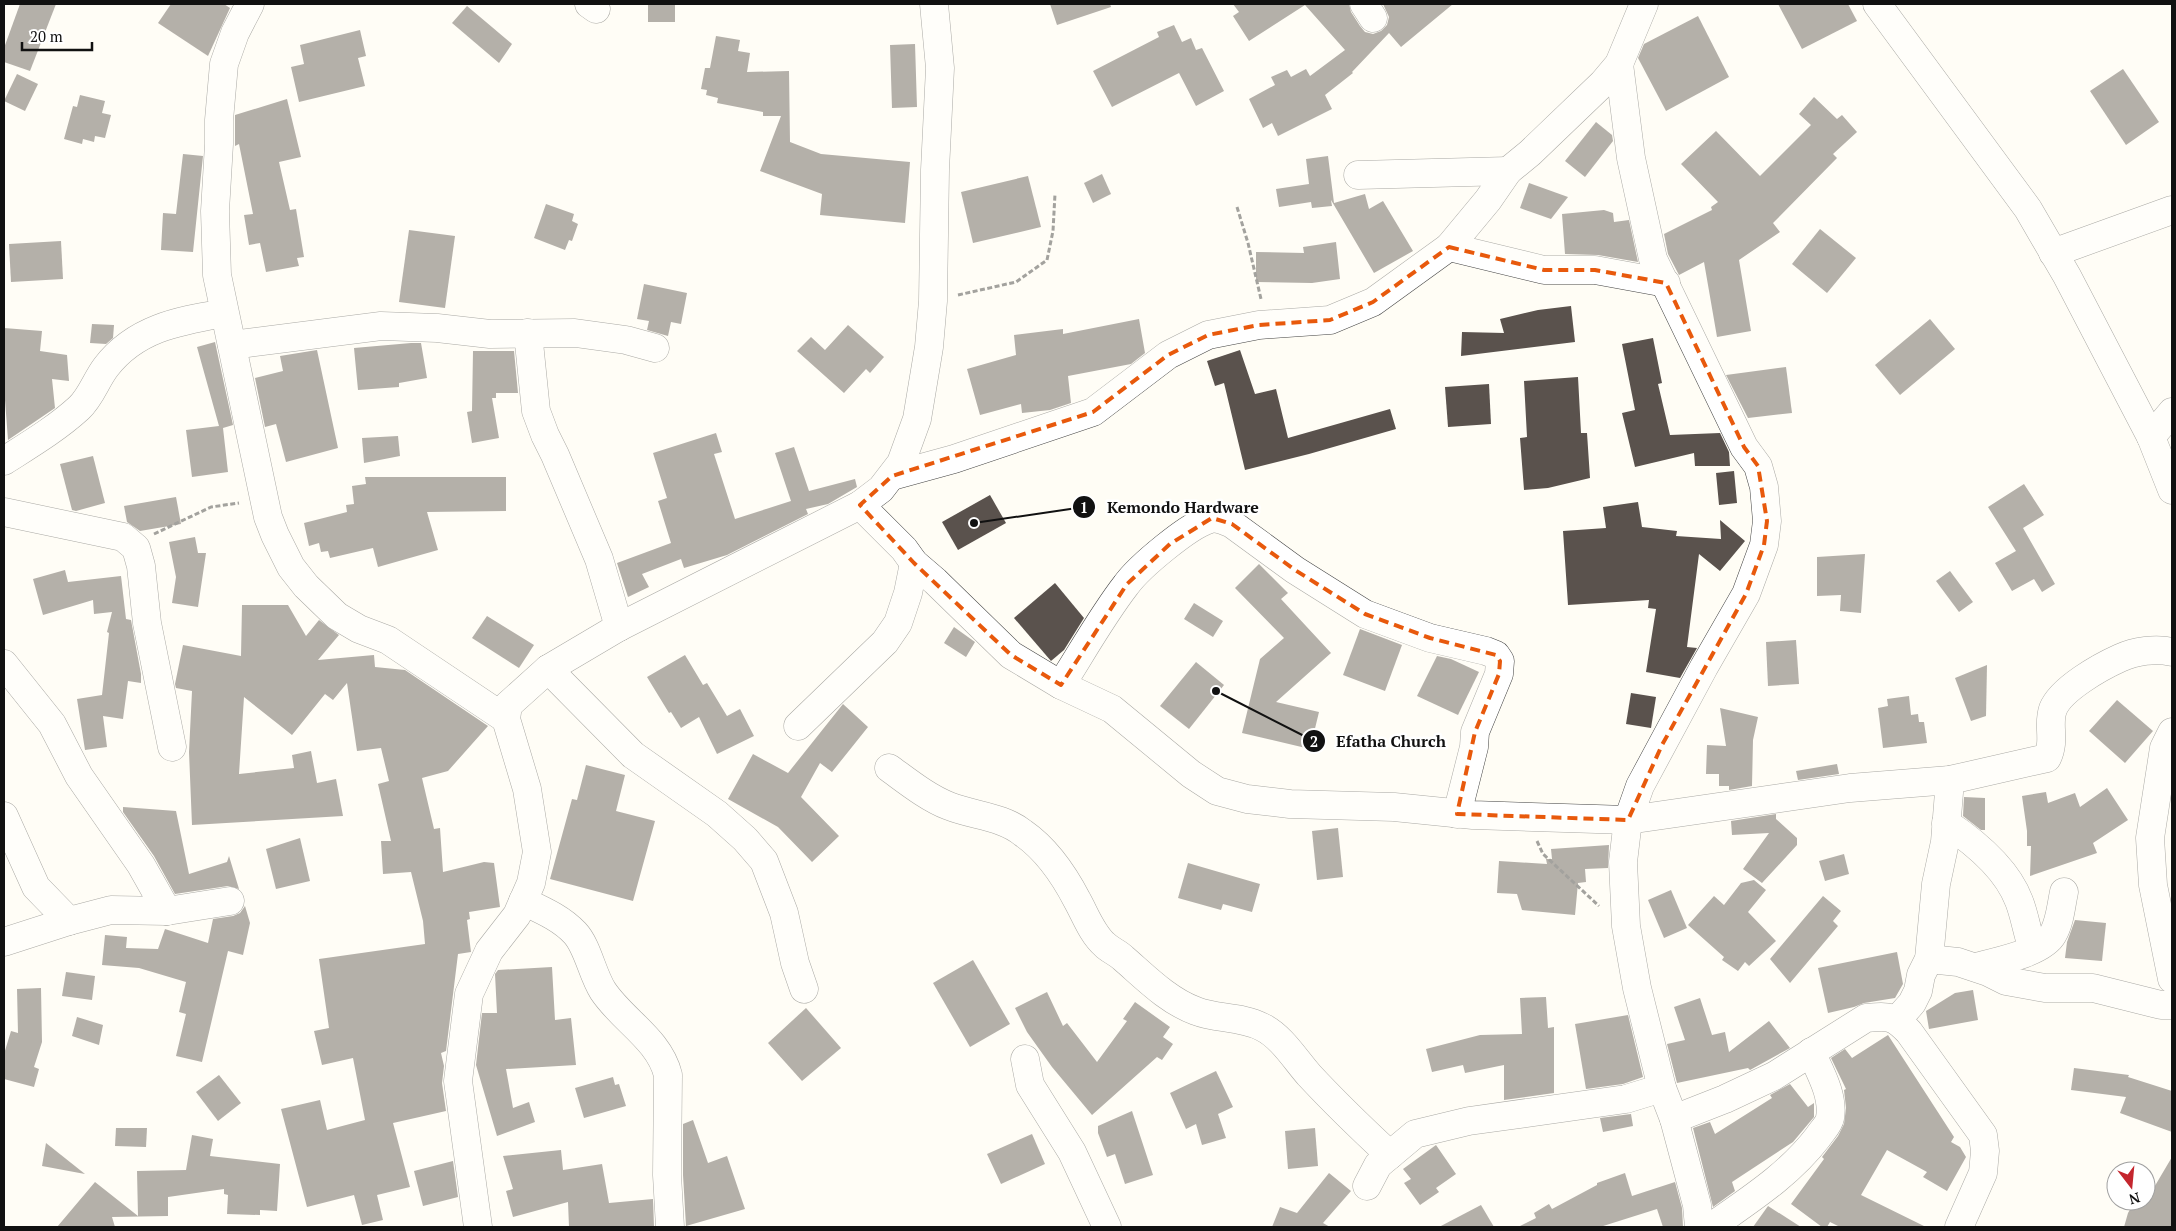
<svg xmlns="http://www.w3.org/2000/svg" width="2176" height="1231" font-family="'PT Serif',serif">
  <rect width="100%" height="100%" fill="#fffdf5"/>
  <g fill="#5a524d">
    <path d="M20,4H56L30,71L4,62V48Z"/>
    <path d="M171,4H224L230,8L208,56L158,23Z"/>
    <rect x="648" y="4" width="27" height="18"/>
    <path d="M1050,4H1110L1111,7L1057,25Z"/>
    <path d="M1233,4H1349L1351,12L1360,26L1365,32L1373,34L1381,31L1387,25L1389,17L1383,4H1453L1401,47L1389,33L1352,72L1353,73L1325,95L1332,109L1278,136L1272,123L1263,128L1249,99L1275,85L1271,77L1287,70L1291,77L1306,69L1310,76L1345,50L1305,5L1249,41L1233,16L1239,12Z"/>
    <path d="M1778,4H1848L1857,21L1802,49Z"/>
    <path d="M467,6L512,44L499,63L452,23Z"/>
    <path d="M1698,16L1729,77L1666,111L1638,58L1644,44Z"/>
    <path d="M1174,25L1182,42L1191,38L1196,50L1202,48L1224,91L1196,106L1179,73L1112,107L1093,71L1159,37L1157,32Z"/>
    <path d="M360,30L366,56L358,58L365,86L299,102L291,67L304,64L300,45Z"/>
    <path d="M716,36L740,40L738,51L750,53L747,72L789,71L790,142L821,154L910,162L905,223L820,215L822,194L760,171L781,116H763V112L717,103L718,98L706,95L707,90L701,89L705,68H710Z"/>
    <path d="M915,44L917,107L892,108L890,45Z"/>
    <path d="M2123,69L2159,122L2126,145L2090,91Z"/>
    <path d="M17,74L38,84L25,111L4,101Z"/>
    <path d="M80,95L105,101L102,113L111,115L105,138L95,136L94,142L83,139L82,144L64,139L73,106L77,107Z"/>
    <path d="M1814,97L1837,119L1842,115L1857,132L1833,154L1837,158L1773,223L1780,232L1739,260L1751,331L1717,337L1704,262L1679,275L1668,254L1664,234L1712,210L1711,207L1718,202L1681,164L1716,131L1760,176L1811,125L1799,114Z"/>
    <path d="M287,99L301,157L279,162L290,210L296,209L304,257L297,258L299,266L266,272L260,243L249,245L244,215L253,214L239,144L235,146V115Z"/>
    <path d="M1596,122L1612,135L1613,141L1585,177L1565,161Z"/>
    <path d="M183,154L203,156L193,252L161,250L163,213L176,214Z"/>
    <path d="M1328,156L1334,203L1365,194L1369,209L1383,201L1413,251L1374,273L1331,200L1332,206L1312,208L1311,202L1279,207L1276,189L1309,184L1306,159Z"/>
    <path d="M1102,174L1111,194L1093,203L1084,183Z"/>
    <path d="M1028,176L1041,227L973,243L961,192Z"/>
    <path d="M1529,183L1568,197L1551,219L1520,208Z"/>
    <path d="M546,204L574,214L572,221L578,224L572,241L569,240L565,250L534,238Z"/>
    <path d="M1604,210L1613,213L1614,222L1629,220L1638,262L1598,255L1565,254L1562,214Z"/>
    <path d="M1820,229L1856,258L1827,293L1792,264Z"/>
    <path d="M409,230L455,236L445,308L399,302Z"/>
    <path d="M61,241L63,279L11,282L9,244Z"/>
    <path d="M1336,242L1340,279L1312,283L1256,282V252L1304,253L1303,247Z"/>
    <path d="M644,284L687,293L681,324L671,322L668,336L647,330L649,321L637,319Z"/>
    <path d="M1571,306L1575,342L1461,356L1462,332L1504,333L1500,319L1538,310Z"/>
    <path d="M1139,319L1145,353L1131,364L1068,376L1071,403L1050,410L1022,413L1021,404L980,415L967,369L1016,355L1014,335L1063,329V334Z"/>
    <path d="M1930,319L1955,349L1900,395L1875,365Z"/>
    <path d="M92,324L114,325L113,338L106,344L90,343Z"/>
    <path d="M848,325L884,357L870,373L866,369L844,393L797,351L811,337L825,350Z"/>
    <path d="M4,328L42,331L40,351L67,355L69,381L52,379L55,408L8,440L4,387Z"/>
    <path d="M1653,338L1662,383L1658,384L1670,435L1720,433L1729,452L1730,466H1695L1694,453L1635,467L1622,413L1635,410L1622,344Z"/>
    <path d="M215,342L233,425L223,428L228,472L192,477L186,430L219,426L197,347Z"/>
    <path d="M411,343H421L427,378L399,383V387L358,390L354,348Z"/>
    <path d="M317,350L338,448L286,462L276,424L265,427L255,378L283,371L280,356Z"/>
    <path d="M1240,350L1255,394L1276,389L1288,438L1390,409L1396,429L1309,454L1245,470L1224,383L1215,386L1207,361Z"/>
    <path d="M473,351H514L518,393H496V398H492L499,438L472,443L467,412L472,411Z"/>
    <path d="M1786,367L1792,413L1748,418L1726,375Z"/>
    <path d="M1578,377L1581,433H1587L1590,478L1548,488L1524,490L1520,438L1527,437L1524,381Z"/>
    <path d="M1489,384L1491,424L1448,427L1445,387Z"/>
    <path d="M716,433L722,452L714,454L735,519L791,501L775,453L794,447L809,491L855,479L857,487L828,504L806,509L808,514L727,555L684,568L681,559L642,574L649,587L628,597L617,563L671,543L658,501L667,498L653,453Z"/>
    <path d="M398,436L400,456L364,463L362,438Z"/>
    <path d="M93,456L105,503L76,511L72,510L60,464Z"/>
    <path d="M1734,471L1737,503L1719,505L1716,473Z"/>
    <path d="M365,477H506V511L427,512L438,550L378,567L373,548L330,558L328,551L321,552L319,543L309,546L304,523L347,512L346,505L354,504L352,486L366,484Z"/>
    <path d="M2024,484L2044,515L2023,528L2055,584L2042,592L2034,579L2012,591L1995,563L2016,551L1988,507Z"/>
    <path d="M990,495L1006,523L958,550L942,522Z"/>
    <path d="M176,497L181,524L140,531L127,522L124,506Z"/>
    <path d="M1638,502L1642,527L1677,531L1676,536L1721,539L1720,520L1745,541L1720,571L1699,554L1687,647L1697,648L1680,678L1646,672L1656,609L1648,608L1649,600L1568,605L1563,531L1606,528L1603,507Z"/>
    <path d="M195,537L198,553H206L198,607L172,603L176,577L169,542Z"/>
    <path d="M1865,554L1861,613L1840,611L1841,595L1817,596V557Z"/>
    <path d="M1259,564L1288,593L1281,599L1331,653L1276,702L1319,712L1310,749L1242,733L1260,659L1284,638L1235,588Z"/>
    <path d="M65,570L68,582L121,576L126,619L131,620L141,674V683L128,681L123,719L103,716L107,747L85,750L77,699L102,695L109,633L107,632L112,612L94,614L93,600L43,615L33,579Z"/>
    <path d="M1950,571L1973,602L1959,612L1936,581Z"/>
    <path d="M1055,583L1084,618L1064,650L1051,661L1014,618Z"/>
    <path d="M1194,603L1223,621L1213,637L1184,619Z"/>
    <path d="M242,605H288L306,636L319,620L339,635L318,660L374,655L375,667L405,670L488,726L448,771L422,778L434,829L440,828L443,872L484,862L494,863L500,907L469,912L470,919L467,920L471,952L458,954L446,1051L441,1053L444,1066L442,1083L446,1111L393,1123L410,1187L377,1195L383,1220L362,1225L354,1195L307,1207L281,1109L320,1100L327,1130L365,1120L353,1058L322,1065L314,1031L329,1028L319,959L425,944L423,921L411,872L383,874L381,841H391L378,784L389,781L381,748L357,751L347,683L333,700L325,694L292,735L244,697L239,774L294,768L292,755L311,751L317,783L336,779L343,816L192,825L189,752L192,691L176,688L175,684L183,645L241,656Z"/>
    <path d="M487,616L534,645L519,668L472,638Z"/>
    <path d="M954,627L975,642L966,657L944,643Z"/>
    <path d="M1360,629L1402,645L1385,691L1343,675Z"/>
    <path d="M1796,640L1799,684L1768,686L1766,642Z"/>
    <path d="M685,655L703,685L707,683L727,716L740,709L754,736L717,754L699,717L681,728L671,712L669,713L647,677Z"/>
    <path d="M1437,656L1451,659L1479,672L1458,715L1417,696Z"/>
    <path d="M1196,662L1224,685L1189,729L1160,706Z"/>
    <path d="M1987,665L1986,716L1971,721L1955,678Z"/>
    <path d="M1631,693L1656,697L1651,728L1626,724Z"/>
    <path d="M1909,696L1911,715L1918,714L1919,722H1924L1927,743L1883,748L1878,708L1888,706L1887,699Z"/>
    <path d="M2117,700L2153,731L2125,763L2089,731Z"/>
    <path d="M843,704L868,727L832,772L820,763L801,797L839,836L812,862L778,827L728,799L753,754L788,773Z"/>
    <path d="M1720,708L1758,717L1753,740L1752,786L1729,790V786H1719V774H1706L1707,745L1726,746Z"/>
    <path d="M1837,764L1839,774L1798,780L1796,771Z"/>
    <path d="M586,765L625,775L616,811L655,821L633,901L550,879L572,799L577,800Z"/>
    <path d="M2107,788L2128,820L2093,843L2097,853L2030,876L2031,846H2027V831L2022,796L2046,792L2048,803L2075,793L2080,807Z"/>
    <path d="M1964,797L1985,798V830H1981L1963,816Z"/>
    <path d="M123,807L176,811L189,874L227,862L229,856L239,889L228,886L175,894L154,856L123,812Z"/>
    <path d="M1776,814V819L1797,838V845L1762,883L1743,869L1769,833L1732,835L1731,821Z"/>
    <path d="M1338,828L1343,877L1317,880L1312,831Z"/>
    <path d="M300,838L310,881L276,889L266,849Z"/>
    <path d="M1609,845L1608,868L1585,869L1586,882L1578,883L1575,915L1522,910L1517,894L1497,893L1499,861L1547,864L1546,859H1552L1551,849Z"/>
    <path d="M1844,854L1849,874L1825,881L1819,861Z"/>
    <path d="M1188,863L1260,884L1252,912L1223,904L1221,910L1178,898Z"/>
    <path d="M1754,880L1766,890L1748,912L1776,941L1749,966L1745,962L1738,971L1722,960L1724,957L1688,925L1714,896L1724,905L1741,883Z"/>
    <path d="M1671,890L1687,928L1664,938L1648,900Z"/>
    <path d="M1823,896L1841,911L1833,921L1838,926L1790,983L1770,959Z"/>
    <path d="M245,906L250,923L243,955L228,951L202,1062L176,1056L186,1014L179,1012L186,982L139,968L102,965L105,935L127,937L126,948L158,949L165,929L208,943L213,919L233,916L240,913Z"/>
    <path d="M2075,920L2106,923L2102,961L2065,958L2067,942Z"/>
    <path d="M1897,952L1903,984L1895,998L1864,1003L1854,1007L1828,1013L1818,968Z"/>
    <path d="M973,960L1010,1024L970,1047L933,983Z"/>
    <path d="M552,967L555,1020L571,1018L576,1065L506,1069L513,1108L529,1102L535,1122L497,1136L476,1065L482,1013H497L495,974L498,970Z"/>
    <path d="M66,972L95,976L92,1000L62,996Z"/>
    <path d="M41,988L42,1042L34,1067L39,1069L34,1087L4,1079V1054L11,1031L18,1033L17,989Z"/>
    <path d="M1973,990L1978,1020L1929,1029L1926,1011L1955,993Z"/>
    <path d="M1047,992L1063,1026L1067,1023L1097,1062L1127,1021L1123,1019L1135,1002L1170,1027L1163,1037L1173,1044L1162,1060L1157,1057L1092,1115L1052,1067L1027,1032L1015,1008Z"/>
    <path d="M1546,997L1548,1028L1554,1027V1093L1504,1100V1065L1465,1073L1463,1065L1432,1072L1426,1049L1480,1035L1522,1034L1520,998Z"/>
    <path d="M1700,998L1712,1035L1725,1032L1729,1052L1769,1021L1790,1048L1750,1070L1748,1068L1677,1083L1667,1044L1685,1040L1674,1007Z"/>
    <path d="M806,1008L841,1048L802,1081L768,1043Z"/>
    <path d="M1628,1015L1643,1077L1623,1084L1586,1089L1575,1024Z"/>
    <path d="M77,1017L103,1025L99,1045L72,1036Z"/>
    <path d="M1888,1035L1954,1137L1951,1142L1960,1147L1966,1157L1947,1191L1923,1177L1927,1172L1887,1150L1861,1195L1926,1227H1840L1830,1222L1827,1227H1822L1791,1204L1824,1159L1822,1157L1838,1136L1844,1124L1846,1108L1844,1090L1846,1089L1831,1058L1845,1049L1852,1058Z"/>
    <path d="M2074,1068L2129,1075L2128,1077L2172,1091V1132L2120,1113L2126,1097L2071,1090Z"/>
    <path d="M1216,1071L1233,1107L1218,1114L1226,1138L1202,1145L1196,1124L1186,1129L1170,1093Z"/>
    <path d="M219,1075L241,1103L218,1121L196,1092Z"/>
    <path d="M613,1077L615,1085L619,1084L626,1106L584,1118L575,1088Z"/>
    <path d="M1790,1084L1808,1107L1814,1103V1117L1793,1142L1732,1182L1735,1191L1713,1207L1693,1128L1710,1122L1715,1134L1772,1098L1770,1095Z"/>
    <path d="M1132,1111L1153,1175L1125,1184L1115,1154L1107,1157L1098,1133V1126Z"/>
    <path d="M1631,1114L1633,1126L1603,1132L1600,1118Z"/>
    <path d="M693,1120L708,1163L727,1156L745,1209L686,1226L683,1175V1124Z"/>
    <path d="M116,1128H147L146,1147L115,1146Z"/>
    <path d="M1315,1128L1318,1166L1288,1169L1285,1131Z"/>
    <path d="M1032,1134L1045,1164L1001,1184L987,1154Z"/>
    <path d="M192,1135L213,1139L210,1156L280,1164L277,1211L260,1210V1215L227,1214L228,1195L224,1194V1189L168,1197V1216L112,1217L115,1227H57L95,1182L138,1216L137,1171L186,1170Z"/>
    <path d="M46,1143L85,1174L42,1166Z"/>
    <path d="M1436,1145L1456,1174L1436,1188L1439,1192L1420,1205L1404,1183L1411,1179L1403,1169Z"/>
    <path d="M561,1150L563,1170L602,1164L609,1203L653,1199L654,1227H569L568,1202L513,1217L506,1191L513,1189L503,1156Z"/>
    <path d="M2172,1157V1227H2124L2128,1213L2135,1201H2146Z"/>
    <path d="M453,1161L458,1197L423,1206L414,1171Z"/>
    <path d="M1329,1173L1351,1191L1323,1223L1330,1227H1272L1280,1207L1297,1213Z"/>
    <path d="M1625,1173L1632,1196L1675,1182L1682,1208L1683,1227H1663L1657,1209L1600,1227H1518L1536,1218L1534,1213L1549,1204L1552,1209L1597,1185V1183Z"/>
    <path d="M1481,1205L1494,1227H1439Z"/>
    <path d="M1768,1206L1801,1227H1753Z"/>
  </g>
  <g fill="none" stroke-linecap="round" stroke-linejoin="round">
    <defs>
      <g id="minor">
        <path d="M250,4L235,33L224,64L219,120V144L215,211L217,275L268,517L275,535L291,567L306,586L337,616L359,629L388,640L506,719"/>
        <path d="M589,4L596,9"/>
        <path d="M1364,4L1373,18"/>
        <path d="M1877,4L2028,209L2067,276L2151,437L2172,490"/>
        <path d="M1619,64L1631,158L1653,259L1744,447L1758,466L1764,487L1767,521L1764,545L1746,594L1704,667L1640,786L1628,820L1623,862L1626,926L1637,988L1662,1088L1674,1119L1697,1205L1699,1227"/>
        <path d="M1358,175L1508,171"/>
        <path d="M1449,247L1544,270H1595L1666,283"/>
        <path d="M2053,253L2172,210"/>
        <path d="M528,333L536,411L545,435L555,455L599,559L619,627"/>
        <path d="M232,345L381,326L437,328L490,334L575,333L626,340L655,348"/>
        <path d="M2151,437L2172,412"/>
        <path d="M4,461C29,445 56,429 79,408C91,397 96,380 106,367C136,328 179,321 224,313"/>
        <path d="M892,476L954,459L1093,412L1168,355L1208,335L1259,325L1330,320L1373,302L1449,247L1488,200L1508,171L1530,153L1603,83L1619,64L1644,4"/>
        <path d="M860,505L904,549L914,563L935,581L1011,655L1061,685L1112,709L1191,774L1217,791L1247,799L1290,804L1394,807L1473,815L1628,820L1850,788L1950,780L2047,758C2056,740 2047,725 2053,709C2061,689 2100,667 2120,658C2135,651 2156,648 2172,652"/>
        <path d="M4,512L123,537L136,548L141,566L147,623L172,747"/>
        <path d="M4,664L52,724L79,776L141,865L167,911"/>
        <path d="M548,669L633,755L717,814L745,839L764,861L784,913L795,963L804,989"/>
        <path d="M1061,685C1082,652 1102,616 1126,585C1139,567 1189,525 1210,519C1218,517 1225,521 1232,524L1295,570L1365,614L1430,638L1486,651L1496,655L1500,661L1499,674L1475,732L1474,747L1457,814"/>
        <path d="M798,726L885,642L898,623L908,593L914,563"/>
        <path d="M2172,732L2164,748L2150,838L2153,885L2172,979"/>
        <path d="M889,768C907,781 928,798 949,806C974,816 1002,816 1023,833C1046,849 1064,875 1077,900C1085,914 1092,934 1105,945C1110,950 1118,953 1123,958C1145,977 1168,1001 1196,1011C1216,1019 1241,1016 1262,1027C1281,1036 1295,1059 1309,1075C1335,1103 1362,1129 1390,1155"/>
        <path d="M4,816L36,887L69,921"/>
        <path d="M1946,823C1973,841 2007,869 2019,901C2025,916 2027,933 2033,949"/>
        <path d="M523,901C542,910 561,918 575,933C588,947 592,974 603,991C623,1021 659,1039 668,1075L667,1175L670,1227"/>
        <path d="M4,942L69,921L111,910L167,911L230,901"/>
        <path d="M1929,959L1958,962L1988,972L2006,981L2045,988H2093L2161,1005H2172"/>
        <path d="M1975,967C1995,962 2043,953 2053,934C2060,922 2061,906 2064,892"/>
        <path d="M1897,1020L1912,1003L1918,991L1921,975L1929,959L1936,884L1945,842L1950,780"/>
        <path d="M1025,1059L1030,1085L1072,1152L1107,1227"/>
        <path d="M1674,1119L1725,1099L1774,1076L1866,1018C1888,1016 1893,1015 1909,1032L1983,1135L1985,1151L1983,1173L1959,1227"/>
        <path d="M1367,1186L1378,1165L1415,1134L1469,1121L1626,1099L1662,1088"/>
        <path d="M478,1227L458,1081L469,994L489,951L517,915L531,883L537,852L527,789L506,719L508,705L548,669L619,627L860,505L881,489L901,463L917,419L929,347L933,301L935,170L940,68L934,4"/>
        <path d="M1711,1227C1749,1200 1789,1175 1818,1137C1822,1131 1829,1124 1830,1118C1834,1096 1820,1072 1811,1052"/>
      </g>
    </defs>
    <use href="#minor" stroke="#444" stroke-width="29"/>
    <g stroke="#333" stroke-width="3" stroke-dasharray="5 2.5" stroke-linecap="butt">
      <path d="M1237,207L1248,243L1261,299"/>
      <path d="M958,295L1016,282L1047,260L1053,231L1055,194"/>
      <path d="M154,534L211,507L239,503"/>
      <path d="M1537,841L1543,854L1599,906"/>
    </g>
    <use href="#minor" stroke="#fff" stroke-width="28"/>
  </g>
  <path d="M0 0H2176V1231H0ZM1449,247L1544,270H1595L1666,283L1744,447L1758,466L1767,521L1764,545L1746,594L1662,745L1628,820L1457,814L1475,732L1499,674L1500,661L1496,655L1430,638L1365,614L1295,570L1232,524L1212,518L1170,544L1127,584L1061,685L1011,655L914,563L860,505L892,476L1093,412L1168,355L1208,335L1259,325L1330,320L1373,302Z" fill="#fffdf5" fill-opacity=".55" fill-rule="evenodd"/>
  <path fill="none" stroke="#e8590c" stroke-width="4" stroke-dasharray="10 6" stroke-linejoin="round" d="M1449,247L1544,270H1595L1666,283L1744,447L1758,466L1767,521L1764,545L1746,594L1662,745L1628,820L1457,814L1475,732L1499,674L1500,661L1496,655L1430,638L1365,614L1295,570L1232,524L1212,518L1170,544L1127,584L1061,685L1011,655L914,563L860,505L892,476L1093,412L1168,355L1208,335L1259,325L1330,320L1373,302Z"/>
  <path fill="none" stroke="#111" stroke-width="2" d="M974 523L1084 507M1216 691L1314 741"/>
  <g fill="#111" stroke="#fff" stroke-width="2">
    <circle cx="974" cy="523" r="5"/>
    <circle cx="1216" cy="691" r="5"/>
    <circle cx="1084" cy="507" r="12"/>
    <circle cx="1314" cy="741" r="12"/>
  </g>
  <g font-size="15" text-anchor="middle" font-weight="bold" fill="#fff">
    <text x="1084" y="513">1</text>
    <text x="1314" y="747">2</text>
  </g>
  <g font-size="16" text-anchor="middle" font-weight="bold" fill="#111" stroke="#fff" stroke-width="5" stroke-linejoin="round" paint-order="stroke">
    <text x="1183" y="513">Kemondo Hardware</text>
    <text x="1391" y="747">Efatha Church</text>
  </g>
  <rect width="2176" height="1231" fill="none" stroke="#111111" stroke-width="10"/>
  <g transform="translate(2131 1186) rotate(164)"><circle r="24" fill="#ffffff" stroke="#a0a0a0"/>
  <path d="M0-4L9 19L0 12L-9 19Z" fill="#c4262e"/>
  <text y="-8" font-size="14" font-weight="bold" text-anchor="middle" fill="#111111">N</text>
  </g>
  <path d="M22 42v8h70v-8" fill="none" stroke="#111111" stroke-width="2.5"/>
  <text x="30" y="42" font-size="15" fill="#111111" stroke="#ffffff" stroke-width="4" paint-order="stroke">20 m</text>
</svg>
